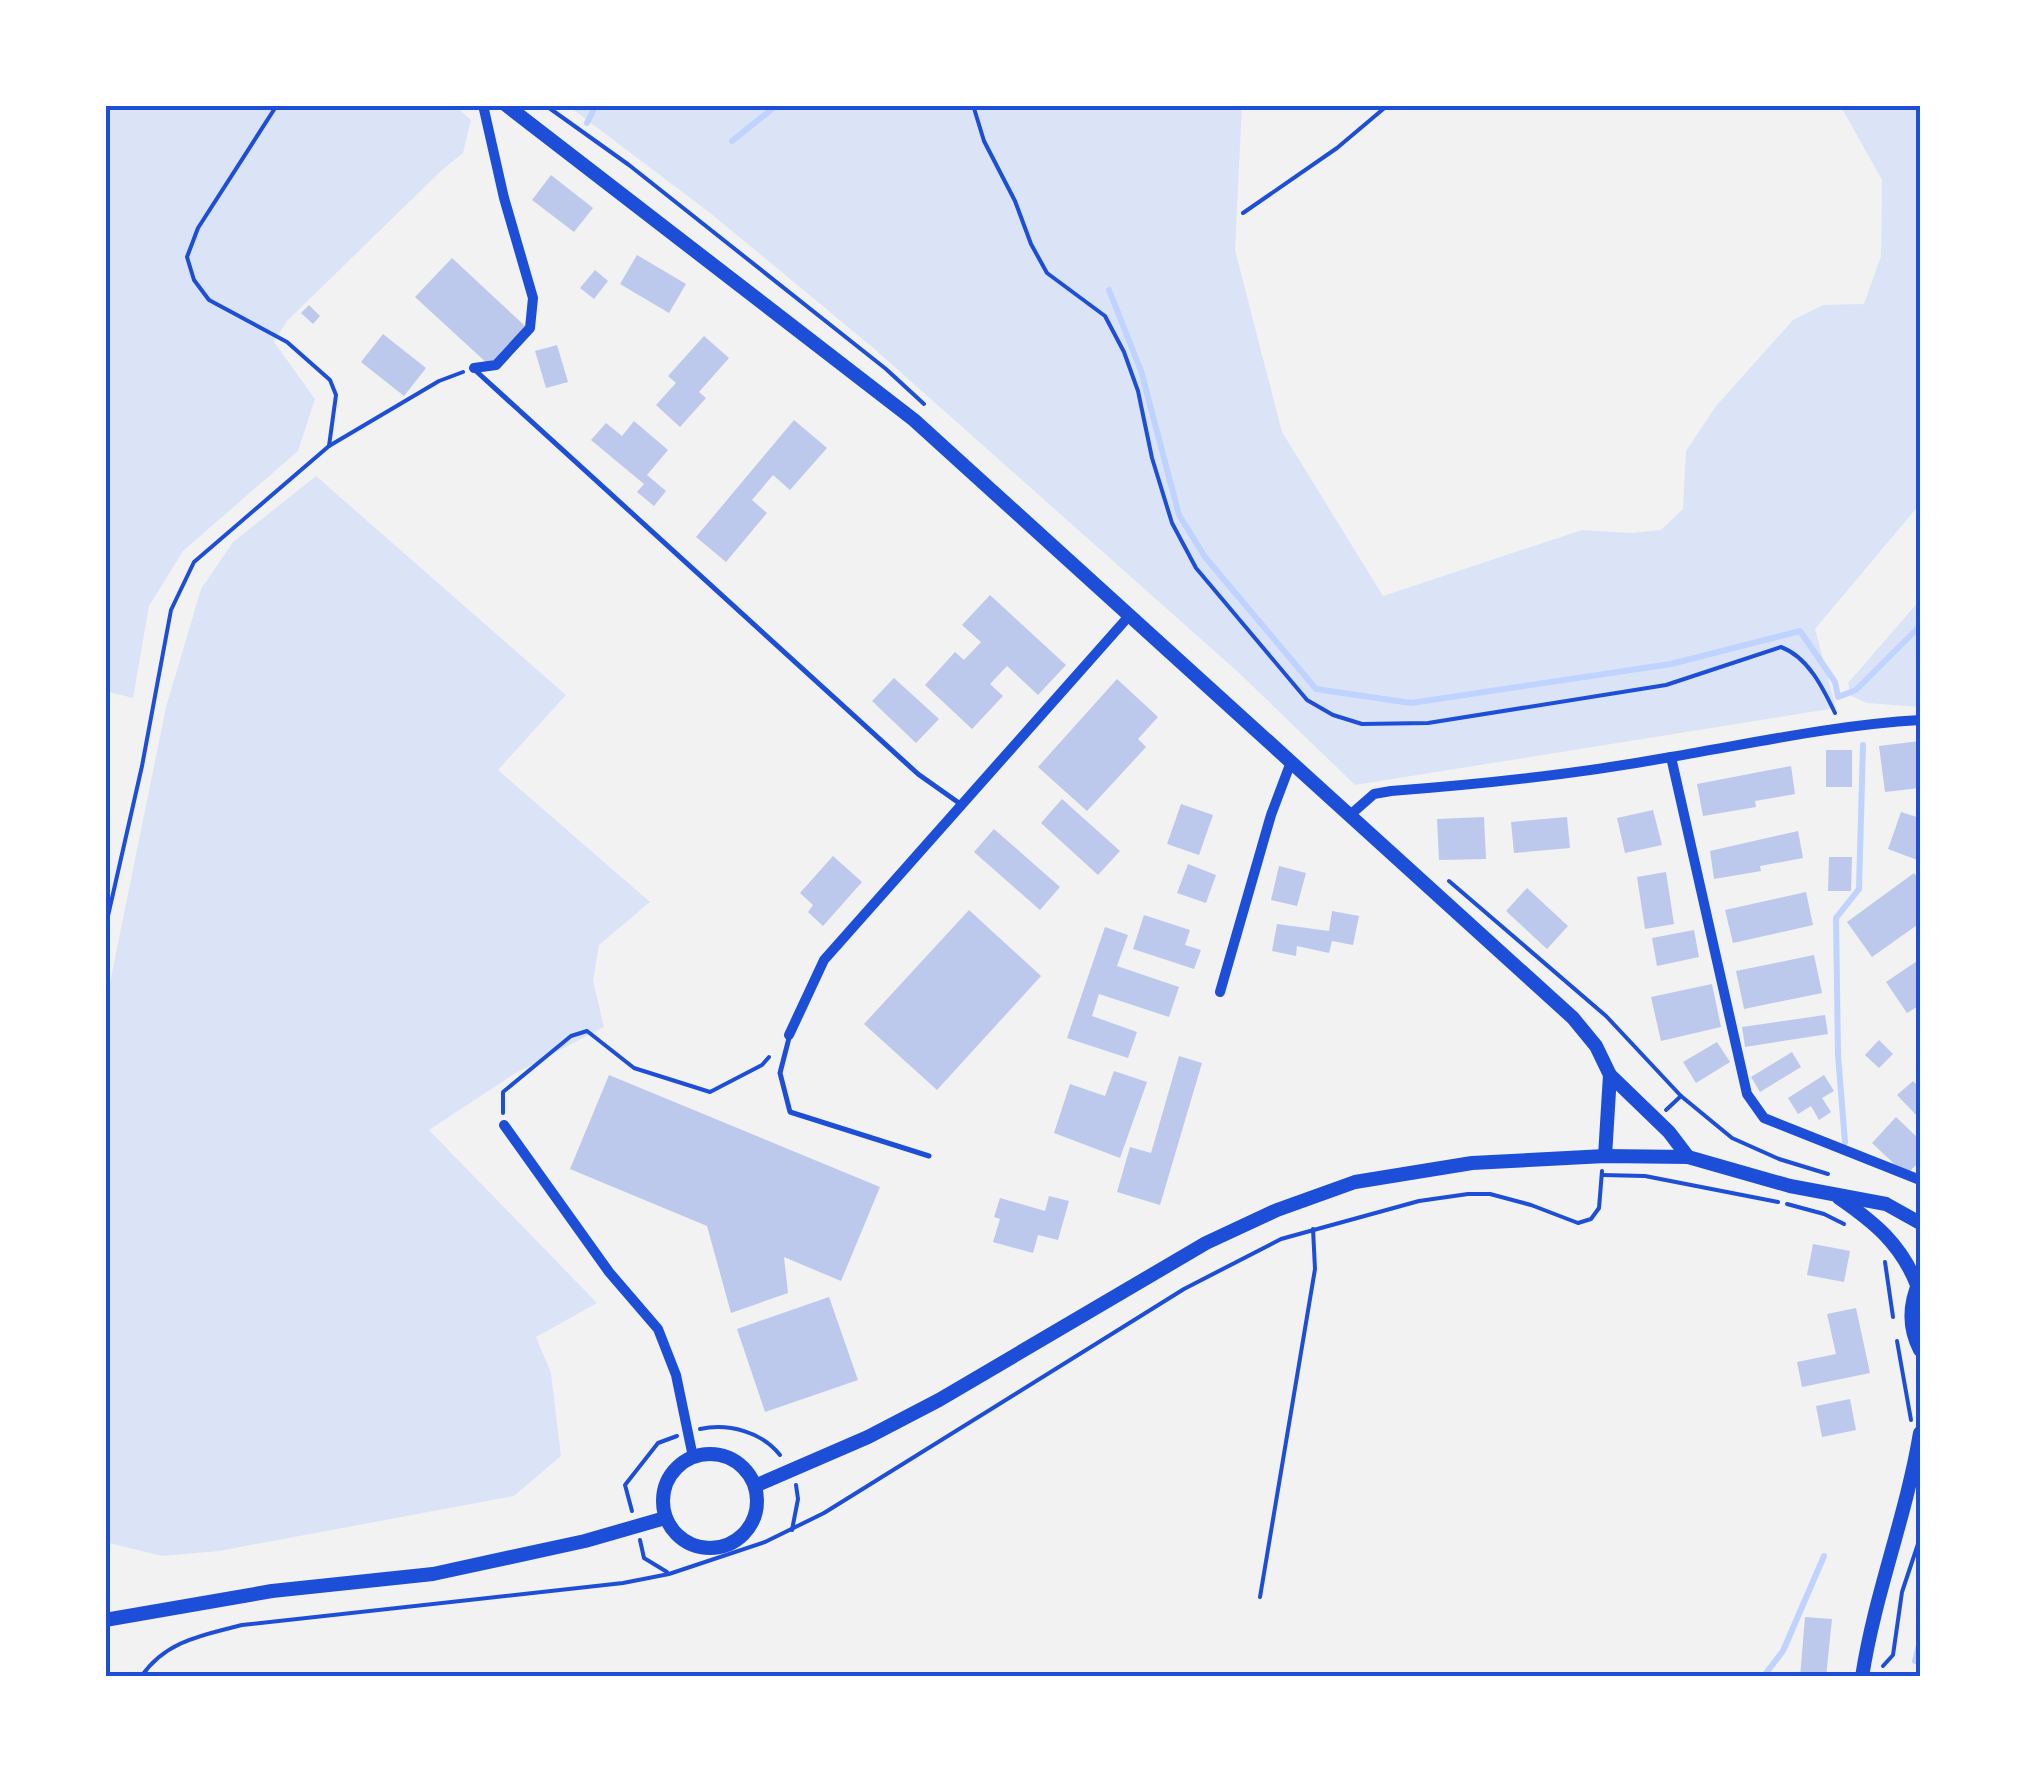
<svg xmlns="http://www.w3.org/2000/svg" width="2025" height="1782" font-family="'Titillium Web',sans-serif">
  <rect width="100%" height="100%" fill="#f2f2f2"/>
  <g fill="#dbe4f7">
    <path d="M105,105H454L471,120L463,153L442,170L287,321L274,342L315,399L298,451L183,551L149,606L133,698L105,691Z"/>
    <path d="M567,105H1242L1235,250L1282,432L1383,596L1582,530L1631,533L1661,530L1683,509L1686,451L1716,406L1793,320L1823,305L1864,304L1881,256L1882,180L1840,105H1920V504L1815,629L1836,708L1355,785L1238,672L871,346L709,212Z"/>
    <path d="M316,476L566,695L498,770L650,902L599,945L593,981L604,1027L514,1074L429,1130L597,1303L536,1337L551,1373L561,1456L514,1496L219,1551L162,1556L105,1542V1007L166,707L201,589L233,542Z"/>
    <path d="M1920,600V707L1867,703L1851,696L1848,683Z"/>
  </g>
  <g fill="none" stroke-linecap="round" stroke-linejoin="round">
    <g stroke="#bfd3fe" stroke-width="6">
      <path d="M587,123L596,105"/>
      <path d="M732,141L777,105"/>
      <path d="M1109,290L1141,371L1179,515L1205,557L1316,689L1411,703L1671,664L1800,631L1835,682L1838,697L1856,690L1920,626"/>
      <path d="M1845,1142L1838,1055L1836,918L1859,889L1863,745"/>
      <path d="M1915,1661L1920,1641"/>
      <path d="M1763,1677L1783,1651L1824,1556"/>
    </g>
  </g>
  <g fill="#bdc9ec">
    <path d="M551,175L593,208L574,232L532,200Z"/>
    <path d="M637,255L686,284L669,313L620,284Z"/>
    <path d="M452,258L525,326L489,365L415,297Z"/>
    <path d="M595,270L608,281L594,299L580,288Z"/>
    <path d="M309,305L320,316L313,324L301,313Z"/>
    <path d="M383,334L426,368L404,396L361,362Z"/>
    <path d="M704,336L729,358L699,392L706,398L680,427L656,405L676,383L668,376Z"/>
    <path d="M557,345L568,382L546,388L535,351Z"/>
    <path d="M794,420L827,448L790,490L773,475L752,500L767,513L726,562L696,537Z"/>
    <path d="M634,421L668,450L647,475L666,491L654,506L637,492L644,484L591,440L606,423L622,436Z"/>
    <path d="M990,595L1066,665L1038,695L1007,666L990,684L1003,696L972,729L925,685L955,652L964,660L981,642L962,625Z"/>
    <path d="M894,678L939,719L916,743L872,701Z"/>
    <path d="M1117,679L1158,717L1138,739L1146,747L1087,811L1038,767Z"/>
    <path d="M1920,741V788L1885,792L1879,746Z"/>
    <rect x="1826" y="750" width="26" height="37"/>
    <path d="M1791,766L1795,794L1755,801L1756,807L1703,816L1697,784Z"/>
    <path d="M1062,799L1120,851L1098,875L1041,823Z"/>
    <path d="M1181,804L1213,815L1199,855L1167,844Z"/>
    <path d="M1653,810L1662,845L1625,853L1617,818Z"/>
    <path d="M1901,812L1920,818V861L1888,849Z"/>
    <path d="M1484,817L1486,859L1439,860L1437,819Z"/>
    <path d="M1567,817L1570,848L1514,853L1511,822Z"/>
    <path d="M994,829L1060,887L1040,910L974,852Z"/>
    <path d="M1798,831L1803,858L1760,866L1761,871L1714,879L1710,851Z"/>
    <path d="M833,856L862,882L823,926L808,912L813,905L800,893Z"/>
    <path d="M1829,857H1852L1851,891H1828Z"/>
    <path d="M1188,864L1216,875L1206,903L1177,893Z"/>
    <path d="M1279,866L1306,873L1297,906L1271,900Z"/>
    <path d="M1666,872L1674,924L1645,929L1637,877Z"/>
    <path d="M1914,873L1920,881V923L1872,957L1847,922Z"/>
    <path d="M1527,888L1568,926L1547,949L1506,911Z"/>
    <path d="M1806,892L1813,925L1733,943L1725,910Z"/>
    <path d="M969,910L1041,976L937,1090L864,1024Z"/>
    <path d="M1332,911L1359,916L1353,945L1332,941L1329,953L1297,946L1296,956L1272,951L1277,924L1329,931Z"/>
    <path d="M1144,915L1190,930L1185,945L1201,950L1194,969L1133,949Z"/>
    <path d="M1105,927L1128,935L1117,966L1179,987L1169,1017L1099,994L1092,1016L1137,1032L1128,1058L1067,1038Z"/>
    <path d="M1694,930L1699,957L1657,966L1652,938Z"/>
    <path d="M1814,955L1822,993L1744,1009L1736,971Z"/>
    <path d="M1920,959V1005L1907,1013L1886,982Z"/>
    <path d="M1712,984L1721,1027L1661,1041L1651,997Z"/>
    <path d="M1825,1015L1828,1034L1745,1047L1742,1027Z"/>
    <path d="M1879,1040L1893,1054L1879,1068L1865,1055Z"/>
    <path d="M1717,1042L1730,1062L1696,1083L1683,1062Z"/>
    <path d="M1792,1052L1801,1067L1760,1092L1751,1077Z"/>
    <path d="M1179,1056L1202,1063L1160,1205L1117,1192L1130,1147L1151,1153Z"/>
    <path d="M1114,1071L1147,1082L1120,1158L1054,1133L1070,1084L1105,1096Z"/>
    <path d="M609,1075L880,1187L841,1281L784,1257L788,1293L731,1313L707,1226L570,1169Z"/>
    <path d="M1824,1075L1834,1091L1822,1098L1831,1112L1819,1120L1811,1106L1798,1114L1788,1098Z"/>
    <path d="M1913,1081L1920,1088V1119L1897,1095Z"/>
    <path d="M1896,1117L1920,1140V1161L1906,1175L1872,1143Z"/>
    <path d="M1049,1196L1069,1201L1058,1240L1038,1235L1033,1253L993,1242L1000,1219L994,1217L1000,1198L1045,1211Z"/>
    <path d="M1813,1244L1850,1251L1844,1282L1807,1275Z"/>
    <path d="M829,1297L858,1380L765,1412L737,1329Z"/>
    <path d="M1856,1308L1870,1373L1802,1387L1797,1362L1836,1354L1827,1314Z"/>
    <path d="M1850,1399L1856,1430L1822,1437L1816,1406Z"/>
    <path d="M1805,1617L1832,1619L1826,1677H1800Z"/>
  </g>
  <g fill="none" stroke-linecap="round" stroke-linejoin="round">
    <g stroke="#1d4ed8" stroke-width="4">
      <path d="M277,105L198,228L187,257L194,280L209,300L287,342L330,380L336,395L329,446"/>
      <path d="M545,105L629,165L886,369L924,404"/>
      <path d="M973,105L984,141L1015,201L1031,244L1047,273L1105,316L1124,352L1138,391L1152,458L1172,523L1196,568L1307,700L1333,715L1362,724L1428,723L1666,685L1781,647C1808,657 1823,688 1835,713"/>
      <path d="M1243,213L1337,148L1388,105"/>
      <path d="M1449,881L1606,1016L1681,1096L1732,1138L1779,1159L1828,1174"/>
      <path d="M105,929L142,766L171,610L194,562L329,446L439,381L463,372"/>
      <path d="M1666,1110L1681,1096"/>
      <path d="M503,1113V1092L571,1036L587,1031L634,1068L710,1092L762,1065L769,1057"/>
      <path d="M1602,1175L1645,1176L1778,1202"/>
      <path d="M1787,1204L1824,1214L1844,1224"/>
      <path d="M1885,1262L1893,1317"/>
      <path d="M1897,1341L1911,1420"/>
      <path d="M700,1429C729,1423 762,1432 780,1455"/>
      <path d="M632,1511L625,1485L658,1443L677,1436"/>
      <path d="M792,1530L798,1499L796,1485"/>
      <path d="M640,1540L644,1558L667,1572"/>
      <path d="M105,1560H106"/>
      <path d="M1260,1597L1315,1269L1313,1229"/>
      <path d="M1883,1666L1893,1655L1902,1592L1920,1538"/>
      <path d="M141,1677C165,1641 203,1635 242,1625L623,1583L669,1574L765,1542L824,1513L1184,1289L1281,1239L1419,1201L1468,1194H1490L1531,1205L1578,1223L1591,1219L1599,1208L1602,1171"/>
    </g>
    <g stroke="#1d4ed8" stroke-width="5">
      <path d="M476,371L918,774L959,803"/>
      <path d="M789,1038L780,1073L790,1112L929,1156"/>
    </g>
    <g stroke="#1d4ed8" stroke-width="10">
      <path d="M474,368L496,365L530,328L533,298L504,198L483,105"/>
      <path d="M1671,757L1747,1094L1764,1118L1920,1180"/>
      <path d="M1350,815L1374,794L1391,791C1485,784 1578,774 1671,757C1754,743 1835,725 1920,720"/>
      <path d="M1220,992L1271,815L1291,762"/>
      <path d="M789,1035L824,960L1129,616"/>
      <path d="M504,1125L609,1272L658,1329L676,1375L693,1457"/>
    </g>
    <g stroke="#1d4ed8" stroke-width="14">
      <path d="M506,105L914,420L1573,1018L1596,1046L1610,1075L1605,1156"/>
      <path d="M1610,1075L1669,1132L1688,1157"/>
      <path d="M1839,1198C1874,1222 1901,1244 1917,1285"/>
      <path d="M1920,1280C1909,1304 1908,1327 1920,1350"/>
      <circle cx="710" cy="1501" r="47"/>
      <path d="M755,1486L868,1437L939,1400L1206,1243L1277,1210L1355,1182L1472,1163L1605,1156L1688,1157L1790,1186L1886,1204L1920,1223"/>
      <path d="M105,1620L272,1591L433,1574L585,1541L665,1518"/>
      <path d="M1862,1677C1875,1593 1906,1517 1920,1433"/>
    </g>
  </g>
  <rect width="2025" height="1782" fill="none" stroke="#ffffff" stroke-width="215"/>
  <rect x="108" y="108" width="1810" height="1566" fill="none" stroke="#1d4ed8" stroke-width="4"/>
</svg>
